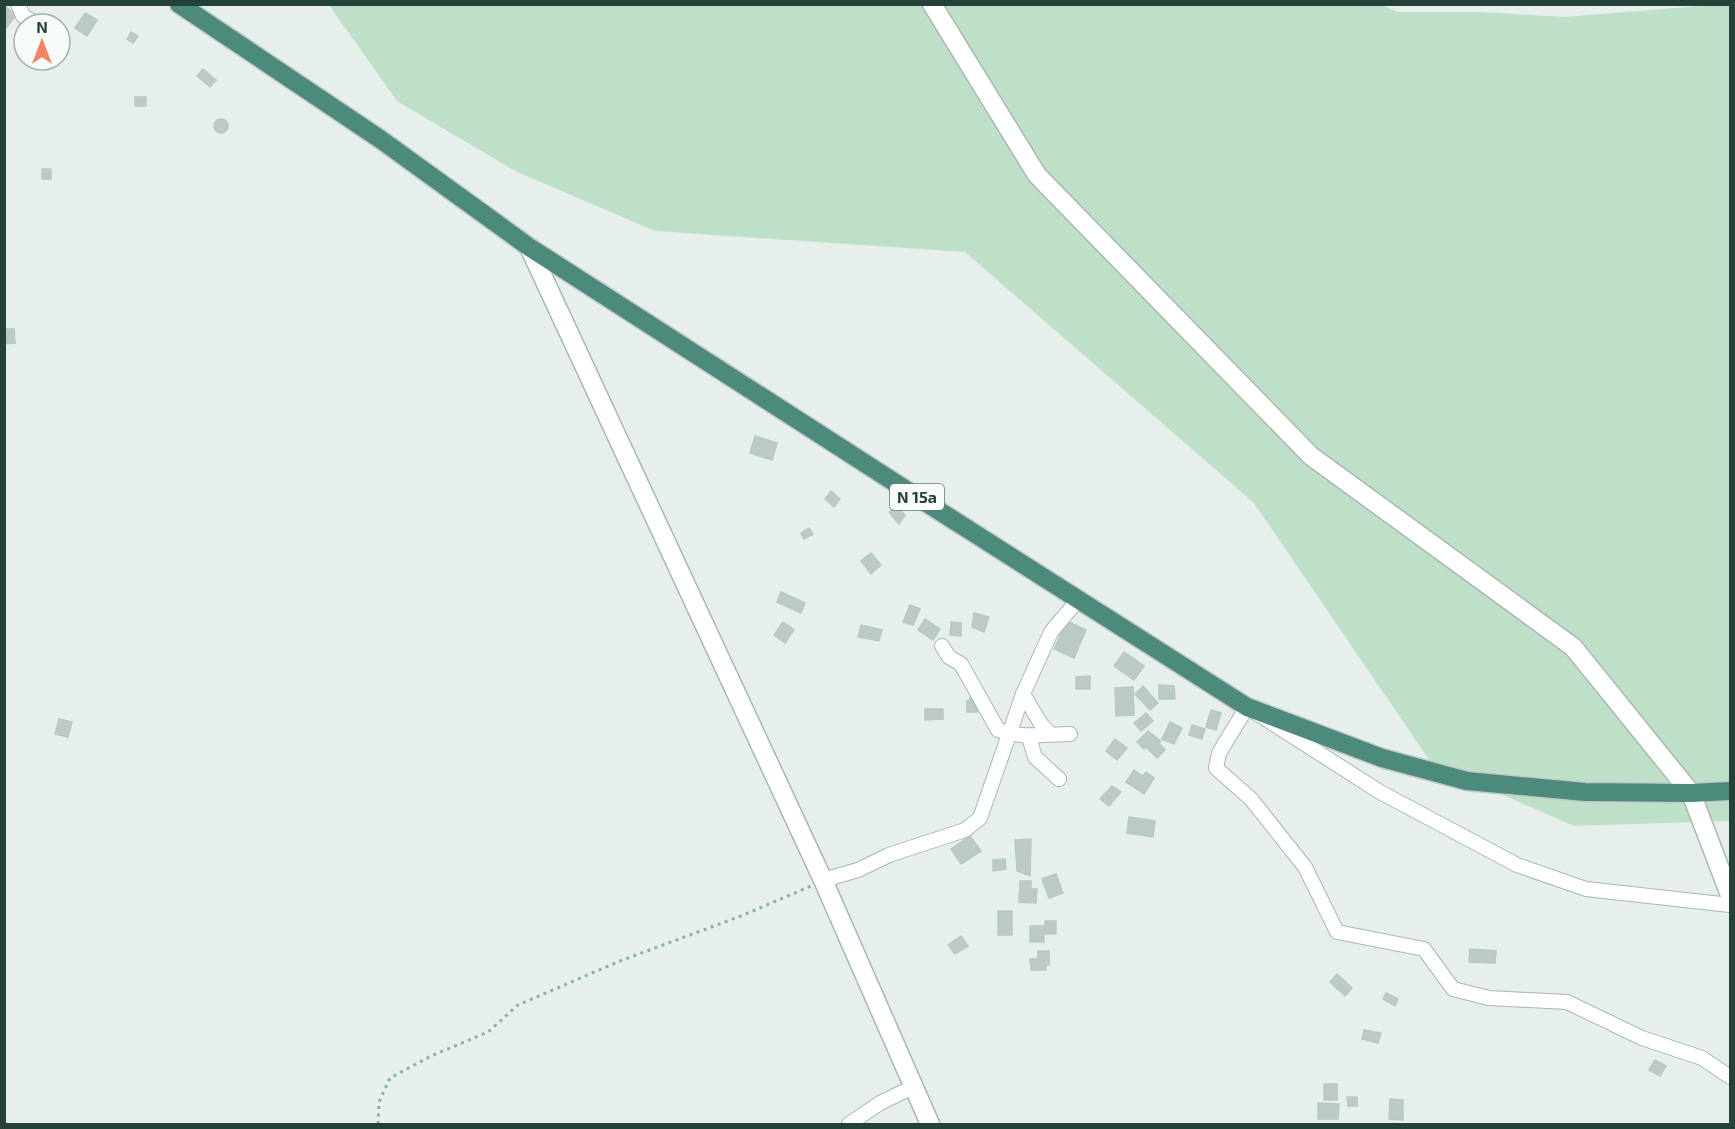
<svg xmlns="http://www.w3.org/2000/svg" width="1735" height="1129" font-family="'Exo 2',sans-serif">
  <rect width="100%" height="100%" fill="#e6efeb"/>
  <path fill="#bfe0c8" d="M1379,4L1398,12H1482L1563,17L1713,5H1730V821L1574,826L1432,764L1254,503L965,252L655,231L515,171L397,101L329,5Z"/>
  <g fill="#bbcac4" stroke="#b8c9c2" stroke-width="1.5">
    <path d="M6,7L16,15L6,28L4,27Z"/>
    <path d="M85,13L97,20L87,36L75,28Z"/>
    <path d="M131,32L138,36L133,43L127,39Z"/>
    <path d="M203,69L216,80L210,87L197,76Z"/>
    <rect x="135" y="97" width="11" height="9"/>
    <circle cx="221" cy="126" r="7"/>
    <rect x="42" y="169" width="9" height="10"/>
    <path d="M4,329H14L15,343L4,344Z"/>
    <path d="M755,436L777,443L772,460L750,453Z"/>
    <path d="M831,491L840,499L834,507L825,499Z"/>
    <path d="M896,506L905,515L899,524L889,512Z"/>
    <path d="M809,528L813,534L804,539L801,533Z"/>
    <path d="M871,553L881,565L871,574L861,561Z"/>
    <path d="M781,592L805,603L801,613L777,602Z"/>
    <path d="M910,605L920,609L913,625L903,622Z"/>
    <path d="M974,613L989,617L984,632L972,627Z"/>
    <path d="M925,619L940,629L933,640L918,630Z"/>
    <path d="M1067,621L1086,630L1074,658L1054,649Z"/>
    <path d="M783,622L794,630L785,643L774,635Z"/>
    <path d="M951,622L961,623V636L950,635Z"/>
    <path d="M861,625L882,630L879,641L858,637Z"/>
    <path d="M1124,652L1144,666L1134,680L1114,666Z"/>
    <path d="M1090,676V689H1076V677Z"/>
    <path d="M1159,685L1174,686L1175,699H1159Z"/>
    <path d="M1143,686L1158,703L1150,710L1135,694Z"/>
    <path d="M1133,687L1134,715L1116,716L1115,688Z"/>
    <path d="M970,698H975L977,701V712H967V701H970Z"/>
    <path d="M925,709H943V719L925,720Z"/>
    <path d="M1211,710L1221,713L1216,730L1206,727Z"/>
    <path d="M1146,713L1153,721L1141,731L1134,723Z"/>
    <path d="M59,719L72,722L68,737L55,734Z"/>
    <path d="M1170,722L1182,728L1174,744L1162,739Z"/>
    <path d="M1192,725L1205,729L1202,739L1189,735Z"/>
    <path d="M1148,731L1161,741L1159,743L1165,750L1157,758L1146,747L1144,749L1137,742Z"/>
    <path d="M1115,739L1127,748L1117,760L1106,751Z"/>
    <path d="M1134,770L1143,776L1146,772L1154,778L1144,794L1126,782Z"/>
    <path d="M1112,786L1121,792L1109,806L1100,799Z"/>
    <path d="M1129,817L1155,821L1153,837L1127,833Z"/>
    <path d="M970,836L981,851L961,864L951,849Z"/>
    <path d="M1031,839L1030,876L1017,871L1015,840Z"/>
    <path d="M1005,859L1006,869L993,871V860Z"/>
    <path d="M1056,874L1063,893L1049,898L1042,879Z"/>
    <path d="M1020,881H1031V889H1037L1036,903L1019,902Z"/>
    <rect x="998" y="911" width="14" height="24"/>
    <rect x="1045" y="921" width="11" height="13"/>
    <rect x="1030" y="926" width="14" height="16"/>
    <path d="M961,936L968,946L955,954L948,945Z"/>
    <path d="M1470,949L1496,951L1495,963L1469,962Z"/>
    <path d="M1038,951H1049V965H1046V970H1031L1030,959H1038Z"/>
    <path d="M1337,974L1352,988L1345,996L1330,982Z"/>
    <path d="M1386,993L1398,999L1395,1006L1383,999Z"/>
    <path d="M1364,1030L1381,1033L1378,1043L1362,1039Z"/>
    <path d="M1655,1060L1666,1066L1660,1076L1649,1070Z"/>
    <rect x="1324" y="1084" width="13" height="16"/>
    <path d="M1347,1097H1357V1106H1348Z"/>
    <path d="M1390,1099L1403,1100V1120L1389,1119Z"/>
    <path d="M1318,1103L1339,1104L1338,1119H1318Z"/>
  </g>
  <g fill="none" stroke-linecap="round" stroke-linejoin="round">
    <defs>
      <g id="minor">
        <path d="M18,4L23,16L37,24"/>
        <path d="M942,646L949,657L961,664L998,730C1022,739 1045,734 1070,734"/>
        <path d="M1023,694L1041,724L1050,734"/>
        <path d="M1029,737L1035,757L1059,779"/>
        <path d="M823,880L858,870L889,855L965,830L980,818L1023,694L1051,632L1078,600"/>
        <path d="M1730,905L1586,889L1517,865L1380,792L1247,707L1219,753L1216,768L1251,799L1305,867L1337,932L1424,949L1453,989L1489,998L1567,1002L1642,1038L1702,1058L1730,1077"/>
        <path d="M849,1124L880,1103L913,1087"/>
      </g>
      <g id="tertiary">
        <path d="M932,4L1037,175L1311,456L1573,647L1691,793L1730,895"/>
        <path d="M529,247L823,880L930,1124"/>
      </g>
      <path id="trunk" d="M179,4L380,139L529,247L911,493L1247,707L1382,758L1467,781L1585,792L1691,793L1730,791"/>
    </defs>
    <use href="#minor" stroke="#a8b8b2" stroke-width="16"/>
    <use href="#tertiary" stroke="#a8b8b2" stroke-width="21"/>
    <use href="#trunk" stroke="#c2cac8" stroke-width="21"/>
    <path stroke="#86b3a5" stroke-width="3" stroke-dasharray="3 4.5" stroke-linecap="butt" d="M378,1124L379,1102L390,1078L431,1056L488,1032L518,1005L620,961L741,916L811,886"/>
    <use href="#minor" stroke="#fff" stroke-width="14"/>
    <use href="#tertiary" stroke="#fff" stroke-width="18"/>
    <use href="#trunk" stroke="#4c8a7c" stroke-width="18"/>
  </g>
  <g text-anchor="middle" stroke-width="6" stroke-linejoin="round" paint-order="stroke">
    <rect fill="#f7fbf9" stroke="#637a73" stroke-width="1.5" x="890" y="484" width="54" height="26" rx="4.5"/>
    <g font-size="16" font-weight="bold" fill="#24423a">
      <text x="917" y="503">N 15a</text>
    </g>
  </g>
  <rect width="1735" height="1129" fill="none" stroke="#24423a" stroke-width="12"/>
  <g transform="translate(42 42)"><circle r="28" fill="#f7fbf9" stroke="#a3b1ad" stroke-width="1.5"/>
  <path d="M0-4.5L10 22L0 15L-10 22Z" fill="#f4845f"/>
  <text y="-9" font-size="16" font-weight="bold" text-anchor="middle" fill="#24423a">N</text>
  </g>
</svg>
